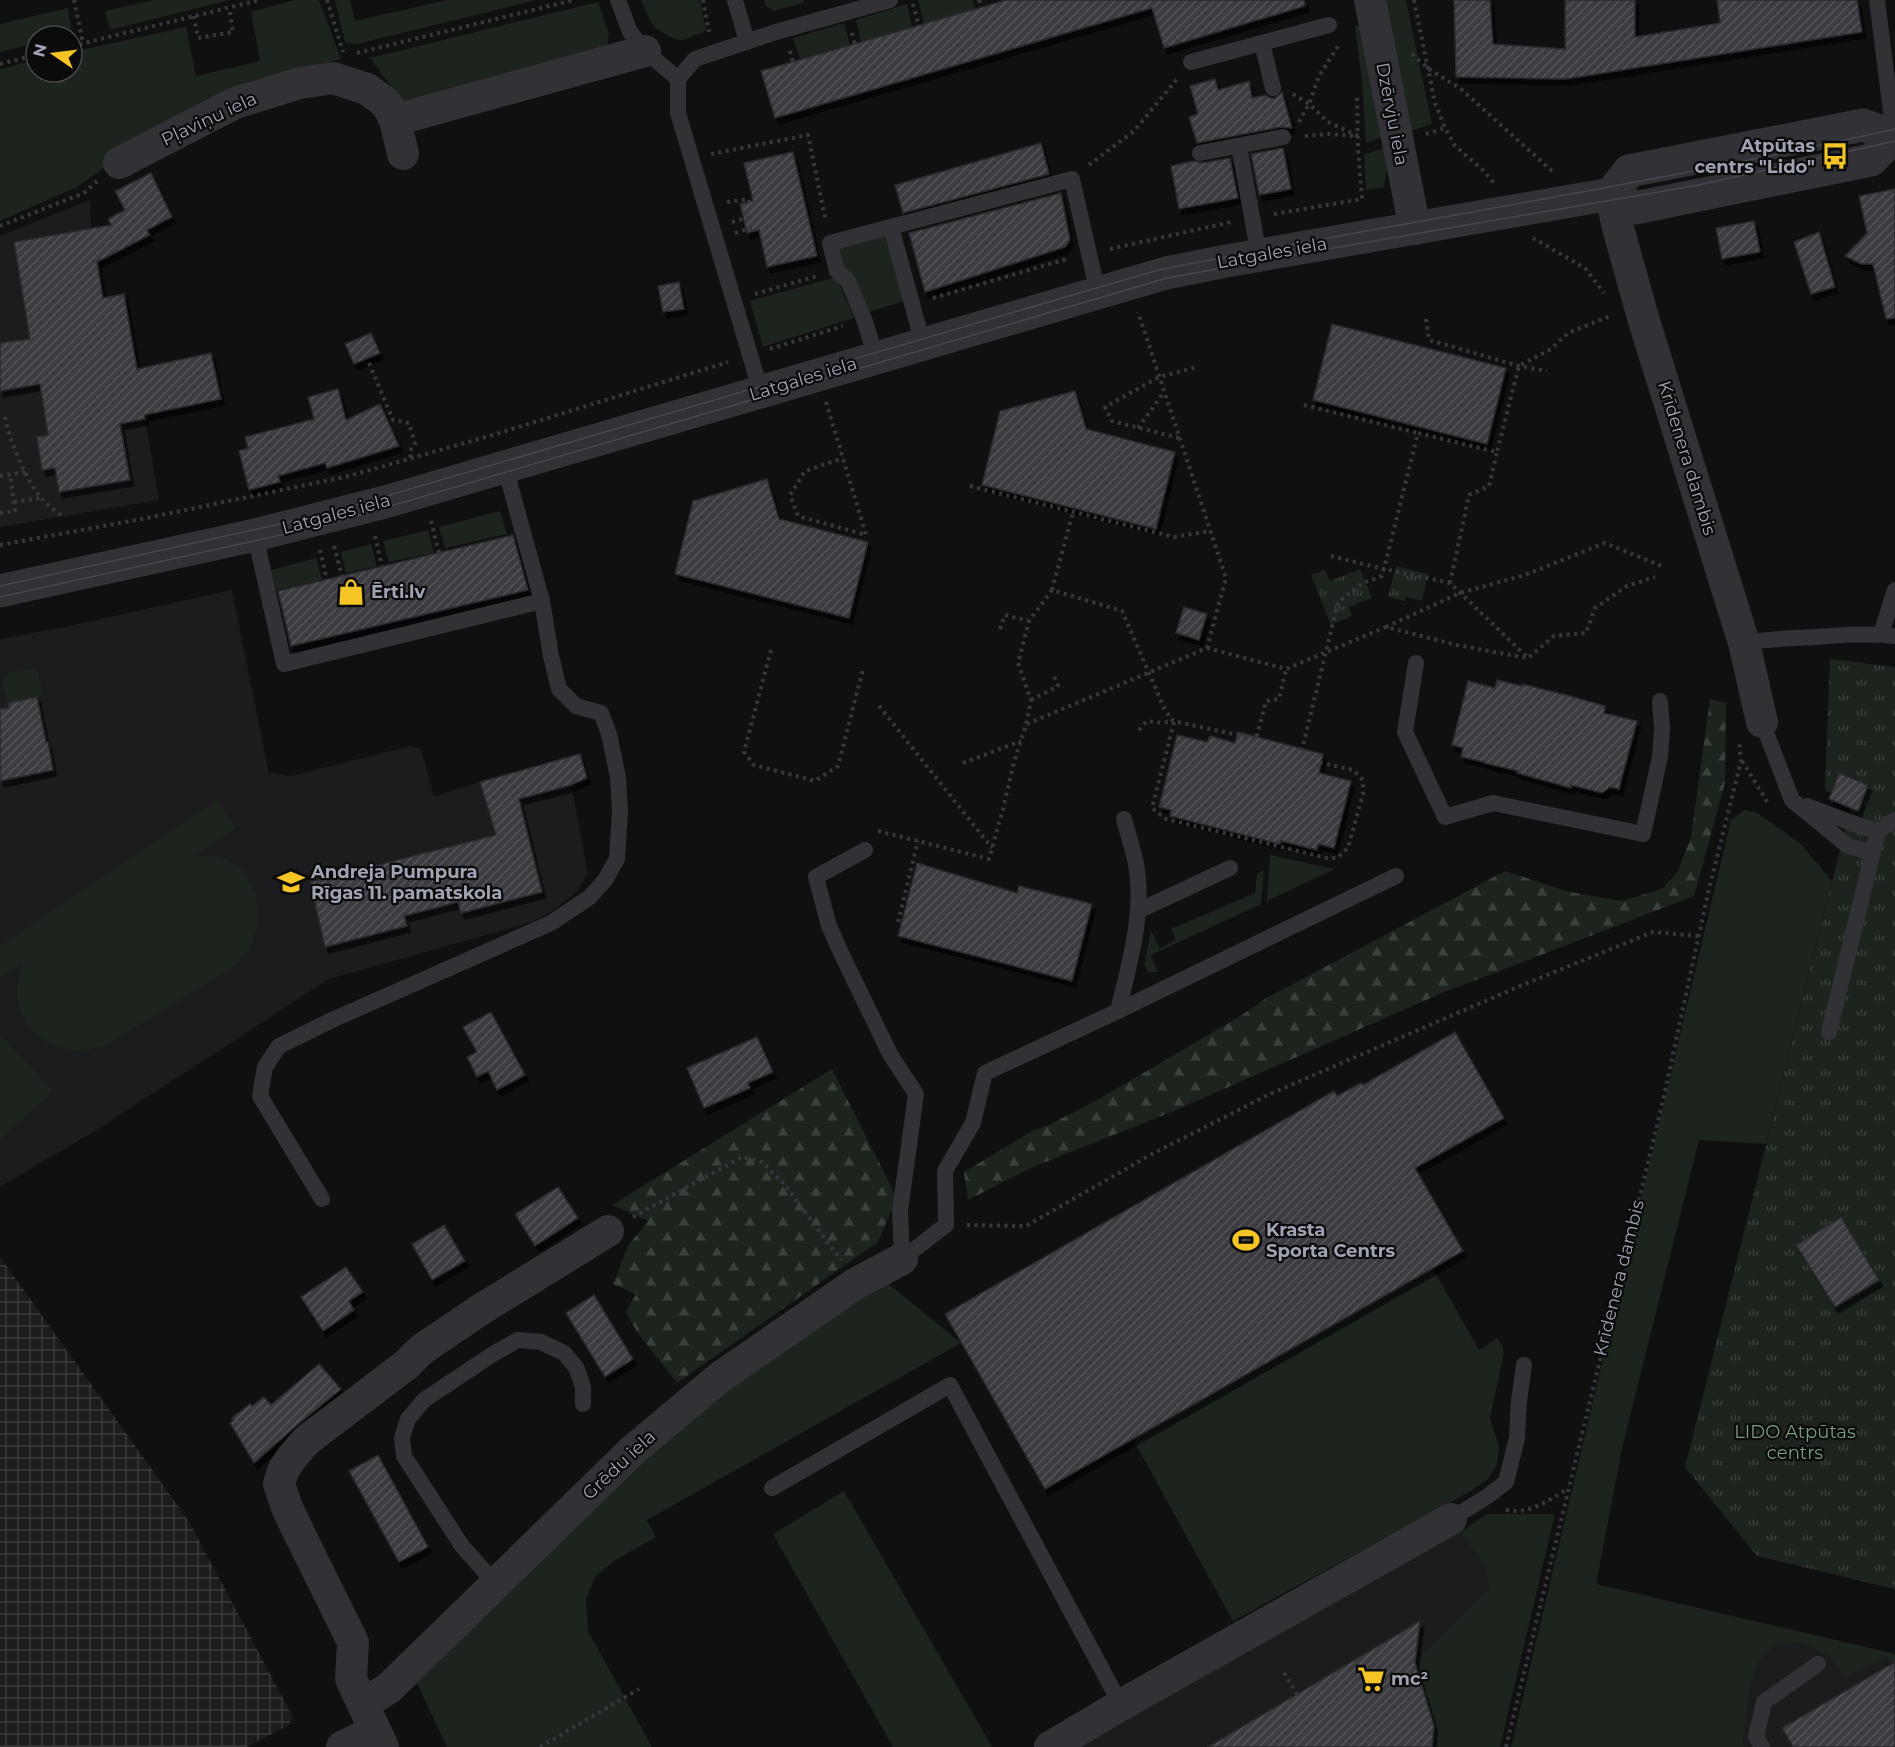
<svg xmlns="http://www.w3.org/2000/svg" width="1895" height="1747" font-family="Montserrat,sans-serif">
  <defs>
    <pattern id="industrial-grid" width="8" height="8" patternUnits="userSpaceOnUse" patternTransform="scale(1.5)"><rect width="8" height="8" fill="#1c1c1e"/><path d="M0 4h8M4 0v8" fill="none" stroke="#3a3a3c"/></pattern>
    <pattern id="forest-firs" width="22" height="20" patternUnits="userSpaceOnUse" patternTransform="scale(1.5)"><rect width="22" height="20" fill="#1c241d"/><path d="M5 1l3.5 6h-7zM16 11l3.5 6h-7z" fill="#3a413b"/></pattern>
    <pattern id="park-tufts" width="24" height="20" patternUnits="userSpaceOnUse" patternTransform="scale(1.5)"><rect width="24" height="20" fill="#1c241d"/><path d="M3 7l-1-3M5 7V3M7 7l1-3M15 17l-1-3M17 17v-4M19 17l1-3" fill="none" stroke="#3a413b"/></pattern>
    <pattern id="building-hatch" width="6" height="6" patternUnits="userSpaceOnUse" patternTransform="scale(1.5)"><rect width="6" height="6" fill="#3b3b41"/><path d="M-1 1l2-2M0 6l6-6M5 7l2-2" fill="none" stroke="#54545a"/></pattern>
    <filter id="shadow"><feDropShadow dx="3.5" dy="6" stdDeviation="0" flood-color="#0009"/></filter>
  </defs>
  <rect width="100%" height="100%" fill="#101011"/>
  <g fill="#1c1c1e">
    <path d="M90,200L91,229L103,298L124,294L159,500L0,527V236Z"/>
    <path d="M232,590L269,773L291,776L411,746L421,749L434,796L480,782L488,808L571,785L588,873L577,891L553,911L532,922L329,979L98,1129L0,1187V639L65,627Z"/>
    <path d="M1453,1529L1513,1555L1468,1747H1069Z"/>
    <path d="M1755,1622L1891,1653L1895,1747H1736Z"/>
  </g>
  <path fill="url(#industrial-grid)" d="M0,1257L188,1520L293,1717L289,1725L246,1747H0Z"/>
  <g fill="#1c241d">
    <path d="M154,0H230L110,30L105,11Z"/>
    <path d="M294,0H319L341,59L250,81L139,143L77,187L0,221V69L36,60V72H72V52L186,27L196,76L260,61L251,12Z"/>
    <path d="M335,0H350L355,21L447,0H536L357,44L345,43Z"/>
    <path d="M641,0H700L706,31L683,40L674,39L657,29L650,21Z"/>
    <path d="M764,0H805L803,3L773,11L766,6Z"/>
    <path d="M918,0H973L975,9L924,24Z"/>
    <path d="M1385,0H1406L1432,124L1410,131Z"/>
    <path d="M598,2L609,34L606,55L409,105L402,101L370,58Z"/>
    <path d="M907,4L912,27L861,42L856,20Z"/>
    <path d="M68,8L72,34L62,36H36V43L0,52V24Z"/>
    <path d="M844,23L850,45L801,60L793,38Z"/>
    <path d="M1361,25L1382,137L1366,143L1362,82L1355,26Z"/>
    <path d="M1386,148L1387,169L1384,187L1366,190L1364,154Z"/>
    <path d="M888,233L907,300L866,313L840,267L837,248Z"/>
    <path d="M836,277L854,318L763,347L750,301Z"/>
    <path d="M500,511L507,534L445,548L439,527Z"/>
    <path d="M428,530L434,553L389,562L383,541Z"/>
    <path d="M371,544L377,566L346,573L341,552Z"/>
    <path d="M316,558L322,580L276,590L271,570Z"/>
    <path d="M37,668L43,696L8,703L2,682L9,672Z"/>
    <path d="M217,800L236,828L194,856C202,856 209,855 217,857C254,865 265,908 253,940C249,951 241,959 234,967L105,1046C91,1049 77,1053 63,1049C22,1037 9,1001 23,963L0,978V946Z"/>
    <path d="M1745,810L1756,812L1800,843L1832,881L1766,1144L1699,1140L1622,1449L1596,1584L1895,1654V1670L1887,1657L1845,1677L1828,1655L1802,1643L1775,1644C1770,1650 1762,1656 1759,1662C1745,1687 1749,1716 1742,1742L1745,1747H1511L1731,820Z"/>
    <path d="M1270,855L1335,869L1267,901Z"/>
    <path d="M1264,870L1261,904L1151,955L1158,972L1149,973L1144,965L1151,931L1160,948L1176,940L1171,929L1255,893L1257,874Z"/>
    <path d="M0,1034L53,1091L0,1140Z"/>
    <path d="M1432,1267L1479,1350L1497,1338L1502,1345L1504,1353L1490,1418L1499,1447L1497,1465L1487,1480L1469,1492L1233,1621L1133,1439Z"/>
    <path d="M885,1281L961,1343L647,1520L656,1537L614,1561L595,1577L586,1600L588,1631L652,1747H447L416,1681L714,1394Z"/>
    <path d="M844,1491L992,1747H893L773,1534Z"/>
    <path d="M1487,1514H1555L1500,1747H1432L1434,1726L1415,1663L1489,1589L1486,1566L1460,1532Z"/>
  </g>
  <g fill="url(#forest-firs)">
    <path d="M1710,699L1726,703L1725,783L1694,896L1442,993L1174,1111L1033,1167L968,1200L964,1172L1032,1131L1049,1125L1099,1099L1242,1015L1265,999L1505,871L1570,892L1622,901L1662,889L1678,871L1691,837Z"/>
    <path d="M832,1069L897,1198L878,1242L677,1383L637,1332L626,1312L636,1294L613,1284L628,1246L648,1221L612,1205Z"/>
  </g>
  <g fill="url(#park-tufts)">
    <path d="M1396,566L1428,574L1422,601L1406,597L1405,601L1388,597Z"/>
    <path d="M1360,569L1372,598L1349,607L1352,616L1331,625L1311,575L1325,570L1330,581Z"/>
    <path d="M1830,659L1895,667V1589L1757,1556L1685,1467L1852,802L1826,791L1825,789Z"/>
  </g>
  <g fill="url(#building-hatch)" stroke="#2a292d" stroke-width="1.5" filter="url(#shadow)">
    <path d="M1006,0H1304L1305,6L1164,48L1152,8L775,118L761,71Z"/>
    <path d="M1454,0H1490L1493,44L1565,49V0H1635V37L1720,23L1717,0H1857L1862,32L1566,79L1456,77Z"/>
    <path d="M1215,79L1218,90L1249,81L1252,98L1265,95L1270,98H1275L1282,92L1292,128L1281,127L1197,143L1189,117L1198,114L1190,86Z"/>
    <path d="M1041,143L1049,174L903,213L895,185Z"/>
    <path d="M1283,148L1291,189L1259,195L1251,154Z"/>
    <path d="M793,152L817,256L767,267L759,230L747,233L740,204L753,201L744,163Z"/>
    <path d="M1230,158L1238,198L1179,209L1171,166L1194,161L1202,163Z"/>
    <path d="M151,173L172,217L147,230L150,235L97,262L103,298L124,294L137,369L211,353L221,399L144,415L145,419L120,424L130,480L59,492L55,468L42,470L37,437L48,435L40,384L0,391V343L30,339L14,242L111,225L108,219L125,210L115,191Z"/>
    <path d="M1895,189V318L1886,319L1873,264H1861L1845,256L1867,233L1859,196Z"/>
    <path d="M1061,193L1070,240L1065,247L925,292L909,233Z"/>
    <path d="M1754,221L1760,252L1722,259L1716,228Z"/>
    <path d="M1819,232L1835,287L1811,294L1794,242Z"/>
    <path d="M679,282L684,309L663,312L658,286Z"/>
    <path d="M1332,324L1506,368L1487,444L1313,400Z"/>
    <path d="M371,333L380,353L354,364L345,344Z"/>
    <path d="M338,389L346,420L380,404L399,446L327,468L325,463L278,476L280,482L249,490L239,451L248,448L245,437L314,419L308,397Z"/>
    <path d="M1075,391L1086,429L1175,452L1156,529L982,485L1000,411Z"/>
    <path d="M767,479L779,519L868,542L849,618L675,574L693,501Z"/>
    <path d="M513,535L528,590L291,646L278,591Z"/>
    <path d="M1184,607L1207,614L1199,640L1176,633Z"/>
    <path d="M1497,680L1522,686V684L1570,696L1605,706L1604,713L1637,721L1619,789L1610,787L1602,793L1571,785V788L1517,773L1518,771L1484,763V762L1461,757L1463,748L1452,745L1468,681L1495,688Z"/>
    <path d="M37,697L46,742H48L53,770L0,781V709L9,708L8,703Z"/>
    <path d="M1238,732L1323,754L1319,773L1351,781L1334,848L1318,844L1317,850L1281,841L1280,844L1170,816L1171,810L1159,807L1177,735L1207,742L1210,736L1235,743Z"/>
    <path d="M580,754L587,778L571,785L519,799L542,892L461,913L458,902L404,916L407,926L325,947L310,882L496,835L480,782Z"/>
    <path d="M1839,773L1868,785L1858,811L1829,799Z"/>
    <path d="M917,863L1017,893L1019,886L1092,904L1072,981L898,936Z"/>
    <path d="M491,1012L525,1075L497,1090L488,1071L477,1077L467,1057L477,1052L463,1027Z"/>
    <path d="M1455,1032L1504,1118L1415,1168L1463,1251L1045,1489L945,1314L1334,1091L1337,1096L1361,1083L1363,1085Z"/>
    <path d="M757,1037L773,1072L748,1083L750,1088L704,1108L687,1068Z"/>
    <path d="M558,1187L578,1218L535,1246L515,1214Z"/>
    <path d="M1841,1217L1879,1280L1835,1307L1796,1245Z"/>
    <path d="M444,1225L465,1261L432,1280L412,1244Z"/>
    <path d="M346,1267L363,1292L349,1301L354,1310L323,1331L301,1297Z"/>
    <path d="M594,1295L633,1359L605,1377L566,1313Z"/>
    <path d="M319,1364L341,1389L296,1426L254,1463L230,1423L234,1420L232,1418L250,1404L252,1406L264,1397L271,1405Z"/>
    <path d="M378,1455L428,1547L399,1562L349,1471Z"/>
    <path d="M1420,1621L1415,1663L1434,1726L1432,1747H1208Z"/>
    <path d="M1895,1662V1747H1793L1782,1728Z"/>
  </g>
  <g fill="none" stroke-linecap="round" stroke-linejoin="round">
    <g stroke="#37383d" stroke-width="4" stroke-dasharray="3 4.5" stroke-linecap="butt">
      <path d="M74,0L83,43"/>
      <path d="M327,0L343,52"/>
      <path d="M703,0L709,32"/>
      <path d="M979,0L981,7"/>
      <path d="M1414,0L1435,103L1445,128L1455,146L1481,168L1494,183"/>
      <path d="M913,4L919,26"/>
      <path d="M194,16L198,38L233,32L229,8"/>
      <path d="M852,33L855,44"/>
      <path d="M72,46L260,0"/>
      <path d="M790,51L793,62"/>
      <path d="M357,53L574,0"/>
      <path d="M1412,54L1429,69L1461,89L1553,172"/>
      <path d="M0,64L36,55"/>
      <path d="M1293,94L1309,104L1328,122L1358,136"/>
      <path d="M1299,122L1309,104L1319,76L1338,46"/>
      <path d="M1426,134L1445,128"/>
      <path d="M1305,136L1328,134L1354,136"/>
      <path d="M711,154L808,135L826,222"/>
      <path d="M1089,165L1134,131L1177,79"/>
      <path d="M727,202L748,199L749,202"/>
      <path d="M1274,214L1362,199L1358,148L1357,98"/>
      <path d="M732,222L750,217"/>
      <path d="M0,226L84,193L97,181"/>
      <path d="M735,233L752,228"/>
      <path d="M1533,238L1585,268L1604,293"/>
      <path d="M1110,249L1231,222"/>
      <path d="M755,294L817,276"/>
      <path d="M933,298L1067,259"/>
      <path d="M1426,319L1429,340L1519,366L1547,371"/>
      <path d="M770,349L843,326"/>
      <path d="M369,363L393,420L409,423L415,444L409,452L411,458"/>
      <path d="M826,402L866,535L798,516L790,495L805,471L843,458"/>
      <path d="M1304,405L1418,433"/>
      <path d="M5,417C9,440 26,480 41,498C47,505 56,511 63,517"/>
      <path d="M1138,428L1164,392"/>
      <path d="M1179,438L1112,421L1105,407L1159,377L1197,367"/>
      <path d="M0,476L25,472"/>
      <path d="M970,486L1174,537L1210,531"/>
      <path d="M14,502L41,498"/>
      <path d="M0,513L15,511L10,474"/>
      <path d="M431,521L439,553"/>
      <path d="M375,536L382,566"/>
      <path d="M0,545L147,518L349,476L496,434L728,362"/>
      <path d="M334,546L342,576"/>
      <path d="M320,550L327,580"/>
      <path d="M1331,556L1384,569L1418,433L1497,452L1519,366L1551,349L1568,333L1613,315"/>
      <path d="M1450,583L1469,495L1489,486L1497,452"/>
      <path d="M1052,590L1073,512"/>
      <path d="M1386,627L1460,593L1525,575L1605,543L1664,567"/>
      <path d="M1000,629L1005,615L1029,621"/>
      <path d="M1207,648L1286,669L1386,627L1457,645L1527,658"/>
      <path d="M771,650L744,752L754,765L815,781L838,766L863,669"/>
      <path d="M1031,700L1058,686L1054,676"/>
      <path d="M879,706L992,848"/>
      <path d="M1174,722L1152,808L1166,819L1327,858H1337L1348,848L1363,794V780L1353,770L1300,758L1338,602L1363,583L1382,576L1384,569L1450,583L1528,658L1554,636L1586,633L1595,608L1627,586L1655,577"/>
      <path d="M1027,724L1207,648L1226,578L1138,312"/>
      <path d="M1139,730L1147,721L1162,723L1173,721"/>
      <path d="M1742,761L1768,803"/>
      <path d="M963,763L1021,741"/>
      <path d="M878,831L989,859L1003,809L1014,762L1026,725L1031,700L1018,663L1029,621L1052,590L1122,611L1165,710L1173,721L1256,739L1266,701L1279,699L1286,669"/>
      <path d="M898,922L918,841"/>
      <path d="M633,1217L742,1157L762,1162L783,1183L841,1260"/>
      <path d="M967,1225L1026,1226L1152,1154L1270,1094L1520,986L1653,932L1699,936"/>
      <path d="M1506,1510C1530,1515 1548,1500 1568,1489"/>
      <path d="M1284,1673L1297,1694"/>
      <path d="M540,1747L639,1689"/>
      <path d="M1506,1747L1661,1109L1709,889L1741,761L1739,741"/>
    </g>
    <g stroke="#313136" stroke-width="16">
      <path d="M618,0L630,32L645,51L678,79"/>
      <path d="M735,0L747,42"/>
      <path d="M1877,0L1894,136"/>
      <path d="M1262,43L1273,88"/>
      <path d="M1191,62L1329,25"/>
      <path d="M1239,146L1259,255"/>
      <path d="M1200,153L1283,137"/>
      <path d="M891,227L923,344"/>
      <path d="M876,357L864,319L848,281L837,271L830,243L1072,179L1098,293"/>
      <path d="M761,392L678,113V79L695,59L776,32L890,0"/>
      <path d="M255,535L284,664L542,601L505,467"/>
      <path d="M1881,634L1895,590"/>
      <path d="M1744,643C1767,639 1791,638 1815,637C1841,635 1868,633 1895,636"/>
      <path d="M1416,663L1405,732L1445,817L1493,803L1643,834L1660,757L1662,729L1660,701"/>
      <path d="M1762,722L1792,800L1848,846L1873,853"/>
      <path d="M1807,806L1854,824L1878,831"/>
      <path d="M865,850L816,877L829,926L842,955L890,1054L916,1094L900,1211L902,1259"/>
      <path d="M1138,911L1230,868"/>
      <path d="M1118,1011C1129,964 1145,913 1136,864C1133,849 1128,834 1124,819"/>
      <path d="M1829,1032L1878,831L1895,820"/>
      <path d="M322,1199L260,1096L265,1067L279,1046L332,1020L551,923L590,897L605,880L617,859L620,811L618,777L609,734L601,713L576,706L559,689L551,656L542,601"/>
      <path d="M902,1259L946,1225L945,1171L973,1123L985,1073L1118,1011L1396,876"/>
      <path d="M772,1488L950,1385L1121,1705"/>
      <path d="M1451,1519L1488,1496L1506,1482L1517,1438L1519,1401L1524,1365"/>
      <path d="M495,1583L462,1546L404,1456L402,1438L408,1419L424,1400L493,1354L518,1340L541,1342L564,1353L576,1367L583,1387V1404"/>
      <path d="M1762,1747L1756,1737L1764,1702L1818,1664"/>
    </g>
    <g stroke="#313136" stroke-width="32">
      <path d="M1370,0L1415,229"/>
      <path d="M395,120L645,51"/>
      <path d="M119,163L235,103L300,83L333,78L367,89L386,103L395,120L403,154"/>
      <path d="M1611,194L1617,224L1644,321L1744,643L1762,722"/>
      <path d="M364,1704L389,1688L632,1451L719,1378L855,1284L902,1259"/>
      <path d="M342,1747L375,1731"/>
      <path d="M383,1747L351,1679L353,1642L301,1537L288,1510L279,1484L283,1471L292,1457L307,1440L406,1365L421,1350L480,1310L608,1231"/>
      <path d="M1050,1747L1121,1705L1451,1519"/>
    </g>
    <g stroke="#313136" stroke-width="33">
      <path d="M1611,194L1635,208L1871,160L1895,136"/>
      <path d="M0,591L255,535L385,502L1166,273L1226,261L1611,194L1629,171L1863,125L1894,136"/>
    </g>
    <g stroke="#47484f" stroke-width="1.5">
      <path d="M0,586L325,514L1158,270C1403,222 1651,184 1895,129"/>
      <path d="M0,597L326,525L1167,278L1270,259L1699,185L1895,141"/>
    </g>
  </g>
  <defs>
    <symbol id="bus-bare" viewBox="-9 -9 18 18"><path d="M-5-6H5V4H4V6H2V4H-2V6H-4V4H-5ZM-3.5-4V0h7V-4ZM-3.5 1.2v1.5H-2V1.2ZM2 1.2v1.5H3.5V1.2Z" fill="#f4c524" stroke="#0b0b0c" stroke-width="2.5" paint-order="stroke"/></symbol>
    <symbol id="shop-bare" viewBox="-9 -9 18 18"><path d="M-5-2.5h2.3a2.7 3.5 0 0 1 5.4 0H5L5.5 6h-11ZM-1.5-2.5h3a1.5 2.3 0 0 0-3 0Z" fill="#f4c524" stroke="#0b0b0c" stroke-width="2.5" paint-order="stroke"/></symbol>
    <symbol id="school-bare" viewBox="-9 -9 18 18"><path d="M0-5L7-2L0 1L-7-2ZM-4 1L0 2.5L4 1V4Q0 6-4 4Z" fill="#f4c524" stroke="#0b0b0c" stroke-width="2.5" paint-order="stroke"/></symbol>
    <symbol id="stadium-bare" viewBox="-9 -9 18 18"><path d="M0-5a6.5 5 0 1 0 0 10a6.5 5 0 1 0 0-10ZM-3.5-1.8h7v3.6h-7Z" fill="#f4c524" stroke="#0b0b0c" stroke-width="2.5" paint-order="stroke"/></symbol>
    <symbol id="supermarket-bare" viewBox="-9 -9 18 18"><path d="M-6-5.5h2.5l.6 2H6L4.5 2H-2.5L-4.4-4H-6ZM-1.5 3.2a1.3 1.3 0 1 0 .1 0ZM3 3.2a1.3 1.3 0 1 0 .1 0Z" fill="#f4c524" stroke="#0b0b0c" stroke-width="2.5" paint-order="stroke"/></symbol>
  </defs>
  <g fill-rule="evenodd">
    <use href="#bus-bare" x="1816" y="137" width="38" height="38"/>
    <use href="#shop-bare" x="332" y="573" width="38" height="38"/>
    <use href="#school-bare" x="272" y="863" width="38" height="38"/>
    <use href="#stadium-bare" x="1227" y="1221" width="38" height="38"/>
    <use href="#supermarket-bare" x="1352" y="1660" width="38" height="38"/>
  </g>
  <g text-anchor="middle" stroke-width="4.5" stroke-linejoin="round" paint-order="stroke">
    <g font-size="18" fill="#a0a4b2" stroke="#0b0b0c">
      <text transform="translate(1392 114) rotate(79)" y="6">Dzērvju iela</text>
      <text transform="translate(209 119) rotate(-25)" y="6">Pļaviņu iela</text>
      <text transform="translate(1272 253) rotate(-10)" y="6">Latgales iela</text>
      <text transform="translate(803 379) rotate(-17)" y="6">Latgales iela</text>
      <text transform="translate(1687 458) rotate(73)" y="6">Krīdenera dambis</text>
      <text transform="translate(336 514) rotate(-15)" y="6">Latgales iela</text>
      <text transform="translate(1619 1278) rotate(-76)" y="6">Krīdenera dambis</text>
      <text transform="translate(619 1465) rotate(-43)" y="6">Grēdu iela</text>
    </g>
    <g font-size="18" font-weight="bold" fill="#a0a4b2" stroke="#0b0b0c" text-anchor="start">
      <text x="1815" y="152" text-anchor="end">Atpūtas<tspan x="1815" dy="21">centrs "Lido"</tspan></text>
      <text x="371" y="598">Ērti.lv</text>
      <text x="311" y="878">Andreja Pumpura<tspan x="311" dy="21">Rīgas 11. pamatskola</tspan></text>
      <text x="1266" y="1236">Krasta<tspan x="1266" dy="21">Sporta Centrs</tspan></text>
      <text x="1391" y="1685">mc²</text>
    </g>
    <g font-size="18" fill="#779e7d" stroke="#0b0b0c">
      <text x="1795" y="1438">LIDO Atpūtas<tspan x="1795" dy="21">centrs</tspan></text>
    </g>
  </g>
  <g transform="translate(54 54) rotate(284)"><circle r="28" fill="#0b0b0c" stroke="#47484e" stroke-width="1.5"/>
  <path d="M0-4.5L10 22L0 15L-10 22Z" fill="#f4c524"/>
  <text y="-9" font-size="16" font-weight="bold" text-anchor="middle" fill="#a0a4b2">N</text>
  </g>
</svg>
